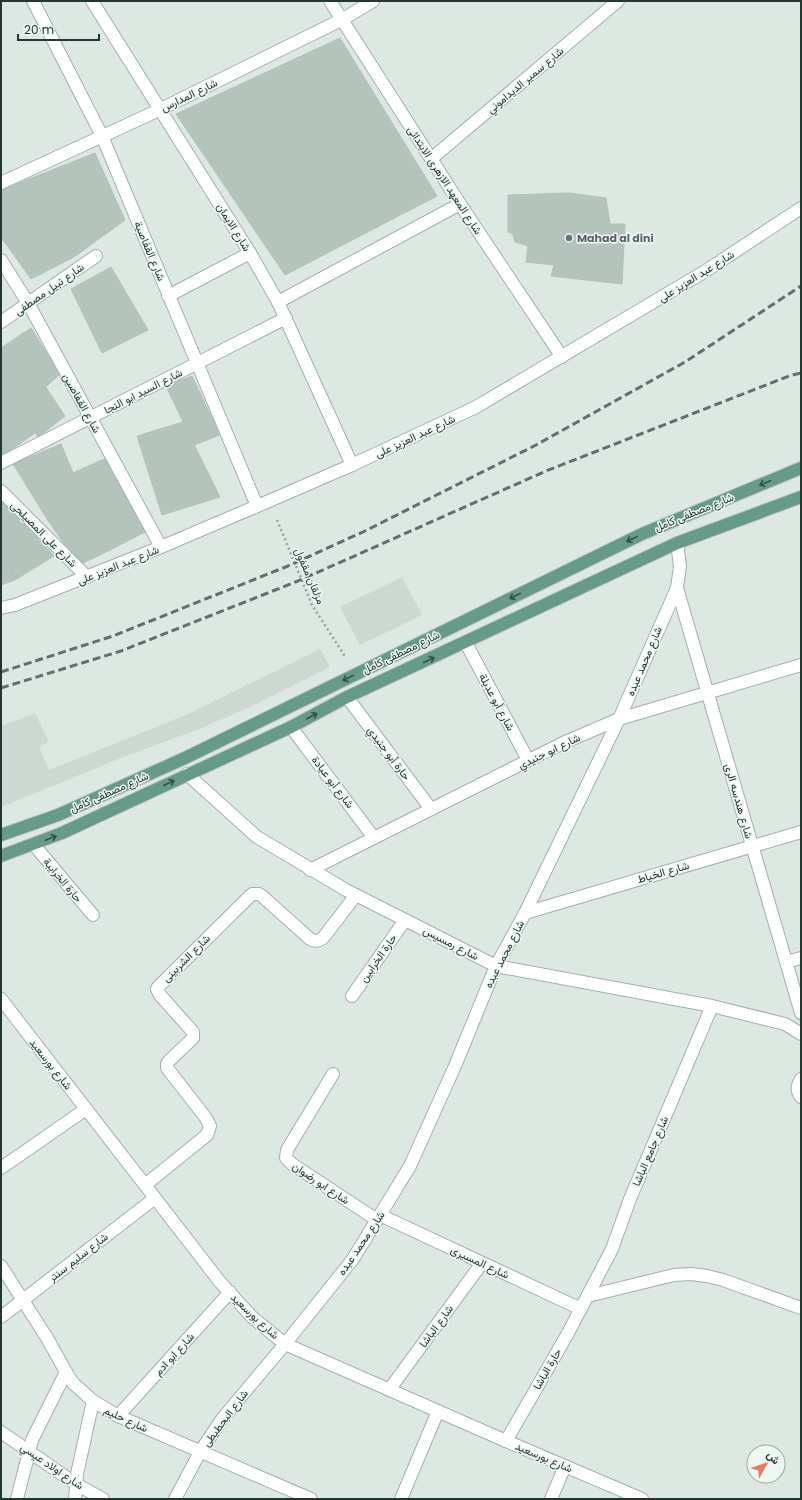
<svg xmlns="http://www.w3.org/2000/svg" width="802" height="1500" font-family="Poppins,Vazirmatn,sans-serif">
  <rect width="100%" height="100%" fill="#dee8e3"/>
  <g fill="#cdd8d2">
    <path d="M402,577L422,615L360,645L340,607Z"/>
    <path d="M320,649L330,667L250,707L197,730L126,756L1,807V726L35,713L49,742L39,747L49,770L188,714Z"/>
  </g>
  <g fill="#b4c3bc" stroke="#b1c1ba">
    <path d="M340,38L437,196L285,275L176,114Z"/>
    <path d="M95,153L125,220L74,257L9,187Z"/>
    <path d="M9,187L74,257L31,279L1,237V191Z"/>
    <path d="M569,193L606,198L610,224H625L622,284L551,276L554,265L526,262L528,246L515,242L513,234L508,232V195Z"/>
    <path d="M111,267L148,330L102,353L71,289Z"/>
    <path d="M31,328L60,374L21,409L1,378V348Z"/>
    <path d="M192,376L220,435L194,445L166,386Z"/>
    <path d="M1,378L15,399L1,410Z"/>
    <path d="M45,386L65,416L38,437L21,409Z"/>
    <path d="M15,399L35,433L1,457V410Z"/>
    <path d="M183,422L220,497L162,515L137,436Z"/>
    <path d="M61,444L83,497L47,519L13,464Z"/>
    <path d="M106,458L149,530L108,551L73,473Z"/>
    <path d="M83,497L108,551L79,565L47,519Z"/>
    <path d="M2,501L54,556L15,580L6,558L1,553Z"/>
    <path d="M1,553L6,558L15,580L1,585Z"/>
  </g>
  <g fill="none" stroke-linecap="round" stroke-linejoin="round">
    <defs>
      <g id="minor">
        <path d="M33,1L102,136L257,506"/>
        <path d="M92,1L250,253L278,302L352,465"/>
        <path d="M330,1L460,204L562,357"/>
        <path d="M431,159L618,1"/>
        <path d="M1,183L159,110L343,19L373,1"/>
        <path d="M1,260L28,303L161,547"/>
        <path d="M168,296L250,253"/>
        <path d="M278,302L460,204"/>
        <path d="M1,322L96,256"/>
        <path d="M1,463L286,318"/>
        <path d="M677,588L801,1013"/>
        <path d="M1,608L15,605L161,547L269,501L352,465L476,407L704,272L801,208"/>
        <path d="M466,643L528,760"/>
        <path d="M347,697L431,809"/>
        <path d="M291,727L374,838"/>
        <path d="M187,774L257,837L346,890L496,966L712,1006L785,1024L801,1034"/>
        <path d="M34,845L93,915"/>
        <path d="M310,870L563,743L619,719L801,665"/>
        <path d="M525,913L801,832"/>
        <path d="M786,962L801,958"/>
        <path d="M352,996L405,920"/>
        <path d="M1,999L220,1282L252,1317L285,1344L506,1441L642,1499"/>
        <path d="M333,1074L287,1150L286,1158L292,1164L377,1220"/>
        <path d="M801,1079C797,1086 796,1090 801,1097"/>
        <path d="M1,1168L86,1109"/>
        <path d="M145,1185L207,1135L210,1126L206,1118L167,1068V1064L169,1061L193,1038V1032L160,995L157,989L158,987L252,894H259L262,896L310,939C315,942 318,941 323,938L356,895"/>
        <path d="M380,1215L581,1309"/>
        <path d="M1,1266L47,1338L66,1372L73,1383L93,1401L118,1416L311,1499"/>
        <path d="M588,1296L674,1275L691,1274L707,1276L723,1280L801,1308"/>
        <path d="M1,1317L155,1198"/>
        <path d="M389,1390L482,1263"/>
        <path d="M118,1416L230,1292"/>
        <path d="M1,1432L76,1484L103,1499"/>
        <path d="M506,1441L567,1335L612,1249L630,1199L712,1006"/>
        <path d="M17,1499L32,1440L66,1372"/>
        <path d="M75,1499L77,1474L93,1401"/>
        <path d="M175,1499L200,1452L222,1419L285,1344L353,1259L410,1166L455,1066L496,966L525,913L619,719L677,588L680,566L677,543"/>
        <path d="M401,1499L438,1411"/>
        <path d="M551,1499L565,1466"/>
      </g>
      <path id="tertiary" d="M1,491L87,577"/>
      <g id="primary">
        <path d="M1,835L58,815L185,758L642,534L801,468"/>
        <path d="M1,856L62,833L291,727L347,697L677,543L801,497"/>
      </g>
    </defs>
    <use href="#minor" stroke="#a2afaa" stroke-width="14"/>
    <use href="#tertiary" stroke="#a2afaa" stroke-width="14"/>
    <use href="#primary" stroke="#bcc3c1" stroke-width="14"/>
    <path stroke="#81aa9b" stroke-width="2.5" stroke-dasharray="2 3" stroke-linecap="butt" d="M277,520L312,605L346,658"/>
    <use href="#minor" stroke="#fff" stroke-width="12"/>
    <use href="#tertiary" stroke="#fff" stroke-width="12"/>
    <use href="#primary" stroke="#669b8b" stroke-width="12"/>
    <g stroke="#5b736b" stroke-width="3" stroke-dasharray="8 4" stroke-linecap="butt">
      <path d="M1,672L113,636L288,566L365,531L536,445L685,362L801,286"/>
      <path d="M1,688L121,651L298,581L546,471L789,376L801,373"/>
    </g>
  </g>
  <defs><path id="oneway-shaft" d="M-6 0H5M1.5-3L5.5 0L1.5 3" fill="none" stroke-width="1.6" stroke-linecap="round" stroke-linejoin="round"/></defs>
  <g stroke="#325047">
    <use href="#oneway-shaft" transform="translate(765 483) rotate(158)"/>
    <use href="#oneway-shaft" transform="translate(632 539) rotate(154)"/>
    <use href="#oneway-shaft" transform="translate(515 596) rotate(154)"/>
    <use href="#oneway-shaft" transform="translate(429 660) rotate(-25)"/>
    <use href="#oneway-shaft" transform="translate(348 678) rotate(153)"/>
    <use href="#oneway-shaft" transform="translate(312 716) rotate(-28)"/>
    <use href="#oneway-shaft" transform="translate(169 783) rotate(-25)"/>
    <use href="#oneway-shaft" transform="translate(51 838) rotate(-22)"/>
  </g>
  <circle fill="#6b7280" stroke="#eef6f2" stroke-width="1.5" cx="569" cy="238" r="4"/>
  <g text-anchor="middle" stroke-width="3" stroke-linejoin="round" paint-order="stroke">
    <g font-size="11" fill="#213730" stroke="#eef6f2">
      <text transform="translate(525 80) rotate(-40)" y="4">شارع سمير الديداموني</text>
      <text transform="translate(189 95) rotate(-26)" y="4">شارع المدارس</text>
      <text transform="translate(445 180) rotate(57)" y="4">شارع المعهد الازهرى الابتدائى</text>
      <text transform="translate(234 227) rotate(58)" y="4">شارع الايمان</text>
      <text transform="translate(150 251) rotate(67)" y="4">شارع القفاصية</text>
      <text transform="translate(696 276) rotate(-32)" y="4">شارع عبد العزيز على</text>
      <text transform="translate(49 289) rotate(-35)" y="4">شارع نبيل مصطفى</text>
      <text transform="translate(143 391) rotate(-27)" y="4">شارع السيد ابو النجا</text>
      <text transform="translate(82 403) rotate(61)" y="4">شارع القفاصين</text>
      <text transform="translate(415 436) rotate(-25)" y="4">شارع عبد العزيز على</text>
      <text transform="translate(694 512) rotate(-22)" y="4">شارع مصطفى كامل</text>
      <text transform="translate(44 534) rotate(45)" y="4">شارع على المصيلحى</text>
      <text transform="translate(118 565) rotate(-22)" y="4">شارع عبد العزيز على</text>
      <text transform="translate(310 576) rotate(67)" y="4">مزلقان مقفول</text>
      <text transform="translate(401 652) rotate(-26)" y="4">شارع مصطفى كامل</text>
      <text transform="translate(644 661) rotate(-67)" y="4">شارع محمد عبده</text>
      <text transform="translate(497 702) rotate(62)" y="4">شارع أبو عديلة</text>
      <text transform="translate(549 751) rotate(-26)" y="4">شارع ابو جنيدي</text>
      <text transform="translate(389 753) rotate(53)" y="4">حارة أبو جنيدي</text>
      <text transform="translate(333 782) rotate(53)" y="4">شارع أبو عيادة</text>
      <text transform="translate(109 792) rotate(-24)" y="4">شارع مصطفى كامل</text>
      <text transform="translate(739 801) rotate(74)" y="4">شارع هندسه الرى</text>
      <text transform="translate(663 872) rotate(-16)" y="4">شارع الخياط</text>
      <text transform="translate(63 880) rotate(50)" y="4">حارة الخرايبة</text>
      <text transform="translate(451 943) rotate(27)" y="4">شارع رمسيس</text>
      <text transform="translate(504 954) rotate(-63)" y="4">شارع محمد عبده</text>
      <text transform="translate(186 958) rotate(-45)" y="4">شارع الشربينى</text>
      <text transform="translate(378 958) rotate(-55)" y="4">حارة الخرابين</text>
      <text transform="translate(51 1064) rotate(52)" y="4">شارع بورسعيد</text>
      <text transform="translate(650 1151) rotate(-67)" y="4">شارع جامع الباشا</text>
      <text transform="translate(321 1183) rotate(34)" y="4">شارع ابو رضوان</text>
      <text transform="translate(361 1243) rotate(-56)" y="4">شارع محمد عبده</text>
      <text transform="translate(78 1257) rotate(-38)" y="4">شارع سليم سنتر</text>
      <text transform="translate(480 1262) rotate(25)" y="4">شارع المسيرى</text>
      <text transform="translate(255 1316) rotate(43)" y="4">شارع بورسعيد</text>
      <text transform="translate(436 1326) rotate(-54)" y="4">شارع الباشا</text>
      <text transform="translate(174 1354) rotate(-48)" y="4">شارع ابو ادم</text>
      <text transform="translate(547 1369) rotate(-60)" y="4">حارة الباشا</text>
      <text transform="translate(225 1418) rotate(-53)" y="4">شارع البحطيطى</text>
      <text transform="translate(126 1419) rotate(25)" y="4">شارع حليم</text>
      <text transform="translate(544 1457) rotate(23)" y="4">شارع بورسعيد</text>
      <text transform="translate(52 1466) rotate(34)" y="4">شارع اولاد عيسي</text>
    </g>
    <g font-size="11" font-weight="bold" fill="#5b616d" stroke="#eef6f2" text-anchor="start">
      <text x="577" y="242">Mahad al dini</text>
    </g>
  </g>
  <rect width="802" height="1500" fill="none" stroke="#213730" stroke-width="4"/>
  <g transform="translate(766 1464) rotate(50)"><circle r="19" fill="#eef6f2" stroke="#9caaa4"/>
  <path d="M0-3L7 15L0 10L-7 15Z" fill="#e77a5e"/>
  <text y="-6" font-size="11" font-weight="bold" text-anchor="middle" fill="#213730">ش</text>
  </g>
  <path d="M18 34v6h81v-6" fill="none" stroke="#213730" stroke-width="2"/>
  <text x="24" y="34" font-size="12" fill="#213730" stroke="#eef6f2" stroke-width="3" paint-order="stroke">20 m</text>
</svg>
